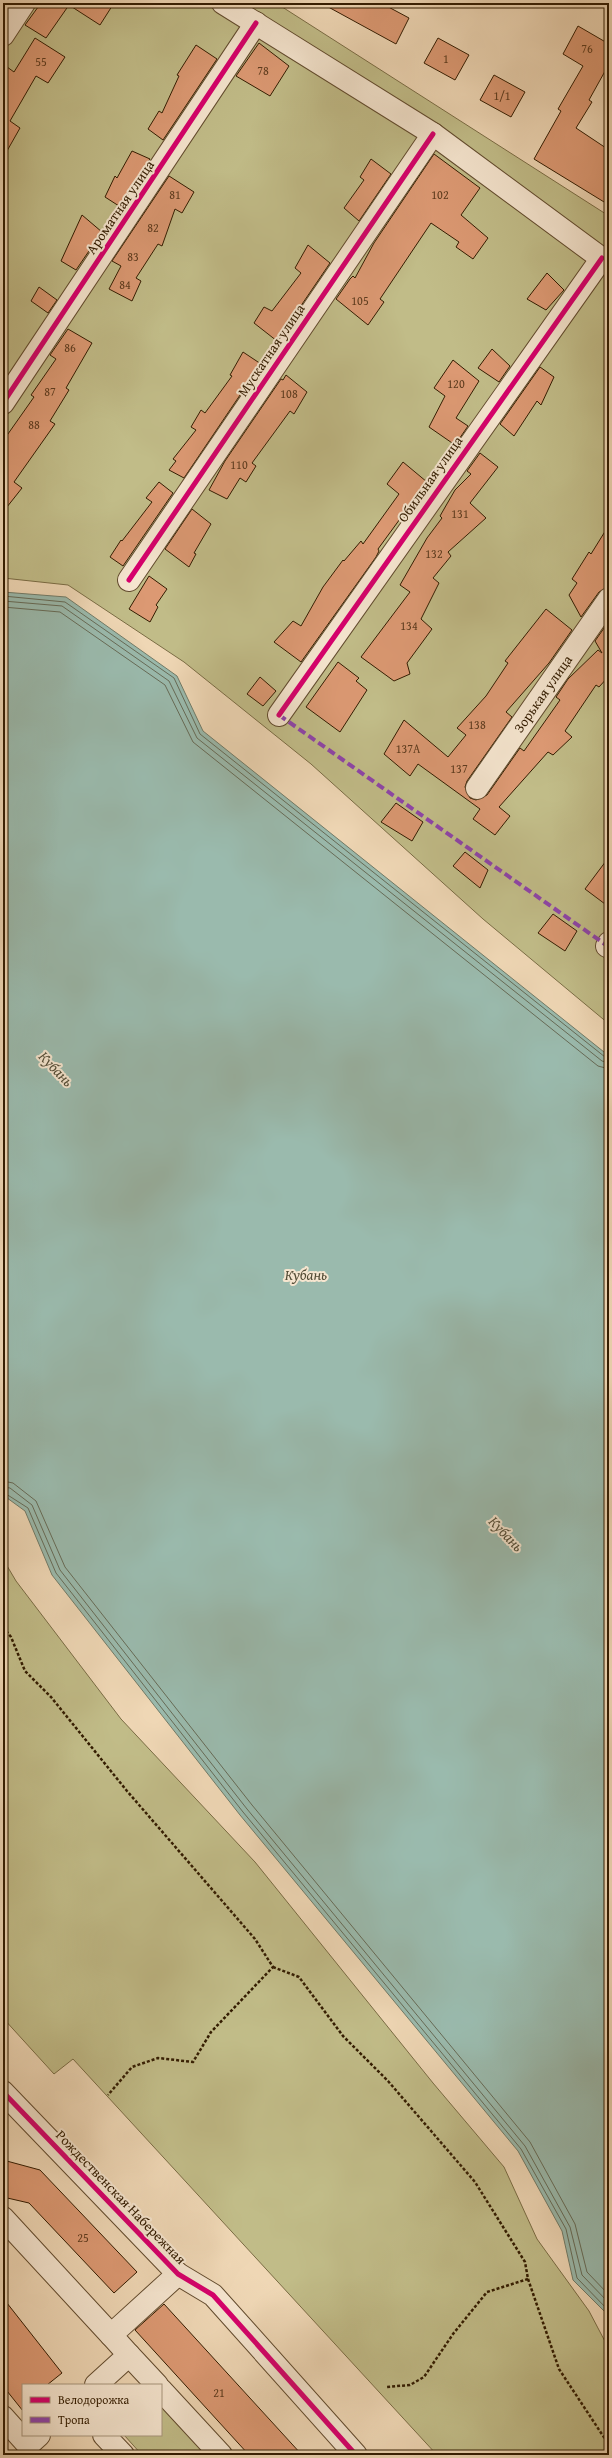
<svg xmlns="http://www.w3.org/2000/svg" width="612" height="2458" font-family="'Gentium Book Plus',serif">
  <rect width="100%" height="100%" fill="#efd7b5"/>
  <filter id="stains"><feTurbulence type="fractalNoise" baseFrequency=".005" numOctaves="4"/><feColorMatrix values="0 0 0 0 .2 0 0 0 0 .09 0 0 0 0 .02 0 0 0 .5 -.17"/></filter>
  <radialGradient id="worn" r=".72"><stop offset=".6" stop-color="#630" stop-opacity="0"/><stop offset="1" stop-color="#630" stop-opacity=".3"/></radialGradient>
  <g fill="#c1bc88" stroke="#7a6c44">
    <path d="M3,3H276L609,216V1024L483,919L311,764L184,662L68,585L3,578Z"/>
    <path d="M3,1559L16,1581L121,1719L255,1862L433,2083L504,2167L537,2239L589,2311L609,2349V2455H437L73,2059L54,2074L3,2018Z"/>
    <path d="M161,2403L205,2455H142L124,2435H161Z"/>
  </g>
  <path fill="#9abaad" stroke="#717b68" d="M3,592L66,597L177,676L203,731L609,1056V2316L573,2280L562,2231L518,2151L240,1815L52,1575L25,1511L3,1495Z"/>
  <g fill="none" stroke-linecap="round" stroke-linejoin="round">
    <g stroke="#666b57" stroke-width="1">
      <path d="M3,596L65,602L174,678L200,734L605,1057L609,1058"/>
      <path d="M3,601L62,606L169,681L197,738L602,1061L609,1063"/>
      <path d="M3,607L60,612L165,685L193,742L598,1066L609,1069"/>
      <path d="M3,1481L13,1483L36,1501L65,1567L252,1805L530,2142L575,2224L587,2272L609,2295"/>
      <path d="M3,1487L10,1488L32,1505L60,1570L247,1809L525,2146L570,2227L582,2275L609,2303"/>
      <path d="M3,1492L28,1508L56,1573L243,1812L521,2149L566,2229L577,2278L609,2311"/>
    </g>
  </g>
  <g fill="#dc9973" stroke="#331c01">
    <path d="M41,3H114L100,25L69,5L46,38L25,25Z"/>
    <path d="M321,3H381L409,18L396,44Z"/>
    <path d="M578,26L609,44V64L589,100L592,102L576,128L609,150V205L534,159L561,111L558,109L583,66L563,54Z"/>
    <path d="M35,38L65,57L48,83L36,76L10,121L20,128L3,158V64L14,72Z"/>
    <path d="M438,38L469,55L455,80L424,63Z"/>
    <path d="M259,43L289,66L270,96L236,76Z"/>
    <path d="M196,45L217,59L163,140L148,129L159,111L162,113L179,76L177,75Z"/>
    <path d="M494,75L525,92L511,117L480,100Z"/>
    <path d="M132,151L150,159L119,206L105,197L115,176L117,178Z"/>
    <path d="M434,154L480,188L461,215L488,238L473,259L456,247L459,242L431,223L380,299L384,302L368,325L336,299L350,279L353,276L355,278L374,243Z"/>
    <path d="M371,159L391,174L359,221L344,208L364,180L360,177Z"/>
    <path d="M169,176L194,192L182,213L175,209L162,246L158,244L136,278L141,281L132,301L109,289L121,266L112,261Z"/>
    <path d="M82,215L102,232L76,270L61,261Z"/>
    <path d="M308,245L330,263L277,341L254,323L264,307L272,311L301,273L295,268Z"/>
    <path d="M547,273L564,290L546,310L527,299Z"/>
    <path d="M39,287L57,300L48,313L31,301Z"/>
    <path d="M68,329L92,343L66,388L69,390L50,421L55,424L14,482L22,488L3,512V441L34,397L31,395L56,359L50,355Z"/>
    <path d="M492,349L510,366L499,382L478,368Z"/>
    <path d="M243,352L261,364L184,478L169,470L176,461L173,459L196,430L191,427L201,410L205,413L232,376L230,375Z"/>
    <path d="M453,360L479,381L456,418L468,426L455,445L429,427L445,396L434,388Z"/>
    <path d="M540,367L554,377L541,405L537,401L514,436L500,424Z"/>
    <path d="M286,375L307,392L294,414L290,411L252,463L256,466L246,482L240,478L227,499L209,490L225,461L281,379L283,380Z"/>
    <path d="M480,453L498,467L470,503L486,518L448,552L451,556L433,578L439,583L421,619L432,629L407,663L410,674L394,681L361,657L410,592L400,585L427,538L442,518L440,516L455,490L471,474L467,471Z"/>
    <path d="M403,462L427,482L378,549L379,551L376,557L301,662L274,642L293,621L301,626L323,587L343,560L344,561L361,541L363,544L399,494L387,484Z"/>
    <path d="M159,482L173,493L123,566L110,557L121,540L122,541L152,502L146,498Z"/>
    <path d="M192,509L211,524L194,553L196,554L189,567L165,549Z"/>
    <path d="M609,525V587L599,592L581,617L569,595L577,583L572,579L589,552L591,554Z"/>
    <path d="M149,576L167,589L156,605L158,607L150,622L129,609Z"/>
    <path d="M546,609L572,630L549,663L506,712L512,717L467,781L465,787L470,798L476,800L487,795L520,748L524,751L560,700L556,697L568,679L598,650L602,653L595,641L609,621V676L599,687L596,685L565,731L572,737L553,755L548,752L499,807L510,816L495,835L473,819L480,809L418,764L410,776L384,754L404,720L448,757L466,735L457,728L486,696L508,663L505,661Z"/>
    <path d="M338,662L359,678L356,681L367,690L340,732L306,707Z"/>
    <path d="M260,677L276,691L263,706L247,694Z"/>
    <path d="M396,803L423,822L412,841L381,822Z"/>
    <path d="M465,852L488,870L480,888L453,866Z"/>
    <path d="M609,857V907L585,889Z"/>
    <path d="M553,914L577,931L565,951L538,933Z"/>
    <path d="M3,2160L40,2170L137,2272L114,2293L29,2203L3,2197Z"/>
    <path d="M3,2298L62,2373L47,2385H23V2411L3,2386Z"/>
    <path d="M164,2304L302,2455H249L135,2330Z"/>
  </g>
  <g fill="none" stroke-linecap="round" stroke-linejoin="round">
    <defs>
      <g id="minor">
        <path d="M223,3L433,134L609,264"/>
        <path d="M3,35L24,3"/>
        <path d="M3,403L256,23"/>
        <path d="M129,580L433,134"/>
        <path d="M279,715L602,258"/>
        <path id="s1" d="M477,788L609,599"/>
        <path d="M607,946L609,943"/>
        <path d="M3,2092L178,2274L213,2295L356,2455"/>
        <path d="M3,2218L111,2335"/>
        <path d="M129,2355L157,2385"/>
        <path d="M96,2385L129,2355L111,2335L178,2274"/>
        <path d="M161,2390L221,2455"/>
        <path d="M3,2417L28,2445L39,2435"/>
        <path d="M104,2435L123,2455"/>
      </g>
    </defs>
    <use href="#minor" stroke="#624b2e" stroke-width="24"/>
    <g stroke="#331c01" stroke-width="2.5" stroke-dasharray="3 2" stroke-linecap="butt">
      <path d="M3,1627L11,1637L25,1671L51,1697L127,1791L255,1939L273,1967L211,2032L193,2062L158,2058L132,2067L108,2095"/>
      <path d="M273,1967L299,1977L343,2036L388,2081L475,2182L525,2262L528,2279L487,2292L453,2334L424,2377L410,2385L386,2387"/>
      <path d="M528,2279L559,2369L609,2445"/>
    </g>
    <use href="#minor" stroke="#f5e5cf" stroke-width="22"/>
    <path stroke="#8e44ad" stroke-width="4" stroke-dasharray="8 4" stroke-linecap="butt" d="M279,715L609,947"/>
    <defs>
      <g id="cycleway">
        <path d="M3,403L256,23"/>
        <path d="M129,580L433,134"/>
        <path d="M279,715L602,258"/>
        <path d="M3,2092L178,2274L213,2295L356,2455"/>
      </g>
    </defs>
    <use href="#cycleway" stroke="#f5e5cf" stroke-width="8"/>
    <use href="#cycleway" stroke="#d6006c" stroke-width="5"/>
  </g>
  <g text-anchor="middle" stroke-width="4" stroke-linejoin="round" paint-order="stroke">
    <g font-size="12" fill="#5d3b1e">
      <text x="587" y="53">76</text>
      <text x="446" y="63">1</text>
      <text x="41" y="66">55</text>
      <text x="263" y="75">78</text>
      <text x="502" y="100">1/1</text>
      <text x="175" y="199">81</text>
      <text x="440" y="199">102</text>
      <text x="153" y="232">82</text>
      <text x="133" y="261">83</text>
      <text x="125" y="289">84</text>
      <text x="360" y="305">105</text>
      <text x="70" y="352">86</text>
      <text x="456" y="388">120</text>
      <text x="50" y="396">87</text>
      <text x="289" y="398">108</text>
      <text x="34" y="429">88</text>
      <text x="239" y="469">110</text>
      <text x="460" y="518">131</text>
      <text x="434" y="558">132</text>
      <text x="409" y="630">134</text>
      <text x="477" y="729">138</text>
      <text x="408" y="753">137А</text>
      <text x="459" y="773">137</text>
      <text x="83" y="2242">25</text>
      <text x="219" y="2397">21</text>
    </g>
    <g font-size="14" fill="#331c01" stroke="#f5e5cf">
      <text transform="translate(120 207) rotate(-56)" y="5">Ароматная улица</text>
      <text transform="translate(271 350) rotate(-56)" y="5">Мускатная улица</text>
      <text transform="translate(430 479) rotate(-55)" y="5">Обильная улица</text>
      <text dy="5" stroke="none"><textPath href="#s1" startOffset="115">Зорькая улица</textPath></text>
      <text transform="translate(121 2197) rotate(46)" y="5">Рождественская Набережная</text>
    </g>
    <g font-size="15" font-style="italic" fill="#524b35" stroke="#f5e5cf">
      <text transform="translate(56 1069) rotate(46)" y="5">Кубань</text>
      <text x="306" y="1280">Кубань</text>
      <text transform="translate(506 1534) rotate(46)" y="5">Кубань</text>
    </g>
  </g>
  <rect width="612" height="2458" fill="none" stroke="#efd7b5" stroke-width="16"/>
  <rect x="4" y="4" width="604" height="2450" fill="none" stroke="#331c01" stroke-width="2"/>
  <rect x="8" y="8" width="596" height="2442" fill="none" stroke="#331c01"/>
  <rect x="22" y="2384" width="140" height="52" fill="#f5e5cf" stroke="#a7957d"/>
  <rect x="30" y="2397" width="20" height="6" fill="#d6006c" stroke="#a7957d"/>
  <text x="58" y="2404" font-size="12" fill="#331c01">Велодорожка</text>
  <rect x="30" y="2417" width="20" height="6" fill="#8e44ad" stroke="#a7957d"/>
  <text x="58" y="2424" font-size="12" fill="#331c01">Тропа</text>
  <rect width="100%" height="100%" filter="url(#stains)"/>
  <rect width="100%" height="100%" fill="url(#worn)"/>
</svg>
